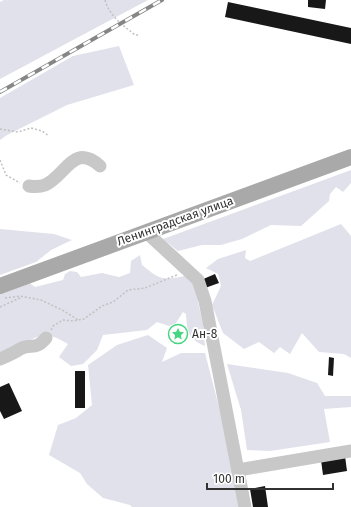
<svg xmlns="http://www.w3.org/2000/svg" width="351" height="507" font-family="'Fira Sans',sans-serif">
  <rect width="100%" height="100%" fill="#fff"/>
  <g fill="#e1e1ec">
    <path d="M4,0H148L0,79V2Z"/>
    <path d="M119,46L134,85L67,105L7,135L0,140V98L73,56Z"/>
    <path d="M351,170V183L343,192L336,187L330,194L329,201L301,226L271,225L242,239L221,245H202L178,251L163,239Z"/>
    <path d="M341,224L351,236V358L344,354L319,352L302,333L290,354L280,347L274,353L259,342L244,349L223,333L212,305L221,286L218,274L206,268L218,259L246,250L245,258L250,261Z"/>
    <path d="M0,229L54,234L72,240L51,250L36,262L0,275Z"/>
    <path d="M140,255L142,265C159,279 162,281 185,276L192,280L199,291L198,302L203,324L205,346C188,339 187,331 186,314L183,312L176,323L169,326L157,322L147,330L103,335L97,350L83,364L71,366L59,357L68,344L57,338L44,334L0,353V292L27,281L35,287L63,280L65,274L70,271L77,272L81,277L102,273L119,277L130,273L131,261Z"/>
    <path d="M148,335L167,348L162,362L181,353H205L236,473L239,507H132L130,505L103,498L87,484L80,473L49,455L58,425L76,418L92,405L88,365L117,345Z"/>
    <path d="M227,364L288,373L317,383L325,396H351V407L324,409L330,442L270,451L247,450L241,410Z"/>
  </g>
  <g fill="#181818">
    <path d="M308,0H326L325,9L308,7Z"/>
    <path d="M228,2L351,28V44L225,17Z"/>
    <path d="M215,274L219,283L205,288L201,280Z"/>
    <path d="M329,357L334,358L333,376L328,375Z"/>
    <rect x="75" y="371" width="10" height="37"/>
    <path d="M9,383L22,411L4,419L0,411V387Z"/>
    <path d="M345,456L347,471L323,475L321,460Z"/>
    <path d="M265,486L268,507H253L250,489Z"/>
  </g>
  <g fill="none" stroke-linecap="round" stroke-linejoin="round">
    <g stroke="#c1c1c1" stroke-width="1.5" stroke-dasharray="2 2" stroke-linecap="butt">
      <path d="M105,0C110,17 122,24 135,35H140"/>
      <path d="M0,129L18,132L31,128L42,131L49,136"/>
      <path d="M0,160L6,175L20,183"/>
      <path d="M5,298L20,296L41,300L64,311L78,320"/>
      <path d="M0,307L22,297"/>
      <path d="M51,330L53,326L63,320L73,321L84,319L102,306L113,302L128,290L145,288L177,275"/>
    </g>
    <g stroke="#c8c8c8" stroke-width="13">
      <path d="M29,186C35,187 40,187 45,185C66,176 73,142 100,166"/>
      <path d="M146,232L198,280L205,301L245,507"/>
      <path d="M0,359C7,356 14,353 20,349C32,342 34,352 46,338"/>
      <path d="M238,470L351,451"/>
    </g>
    <path stroke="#a9a9a9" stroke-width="16" d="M0,286L351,157"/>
    <defs>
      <path id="rail" d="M0,92L162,0"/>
    </defs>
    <use href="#rail" stroke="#868686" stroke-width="4"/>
    <use href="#rail" stroke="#fff" stroke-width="2.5" stroke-dasharray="8" stroke-linecap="butt"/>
  </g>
  <defs>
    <symbol id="sight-ring" viewBox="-11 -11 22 22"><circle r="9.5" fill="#fff" stroke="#46d580" stroke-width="1.5"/><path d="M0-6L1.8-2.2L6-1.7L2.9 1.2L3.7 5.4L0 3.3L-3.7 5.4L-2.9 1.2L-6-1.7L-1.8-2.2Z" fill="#46d580"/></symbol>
  </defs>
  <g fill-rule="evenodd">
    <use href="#sight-ring" x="167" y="323" width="22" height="22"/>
  </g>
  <g text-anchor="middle" stroke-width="4" stroke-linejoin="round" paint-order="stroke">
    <g font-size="12" fill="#313131" stroke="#fff">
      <text transform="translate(175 221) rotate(-20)" y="4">Ленинградская улица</text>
    </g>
    <g font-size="12" fill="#313131" stroke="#fff" text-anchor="start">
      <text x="192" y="338">Ан-8</text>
    </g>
  </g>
  <path d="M207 483v6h126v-6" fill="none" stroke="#313131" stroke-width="2"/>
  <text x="213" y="483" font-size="12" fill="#313131" stroke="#ffffff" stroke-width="3" paint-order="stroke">100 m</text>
</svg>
